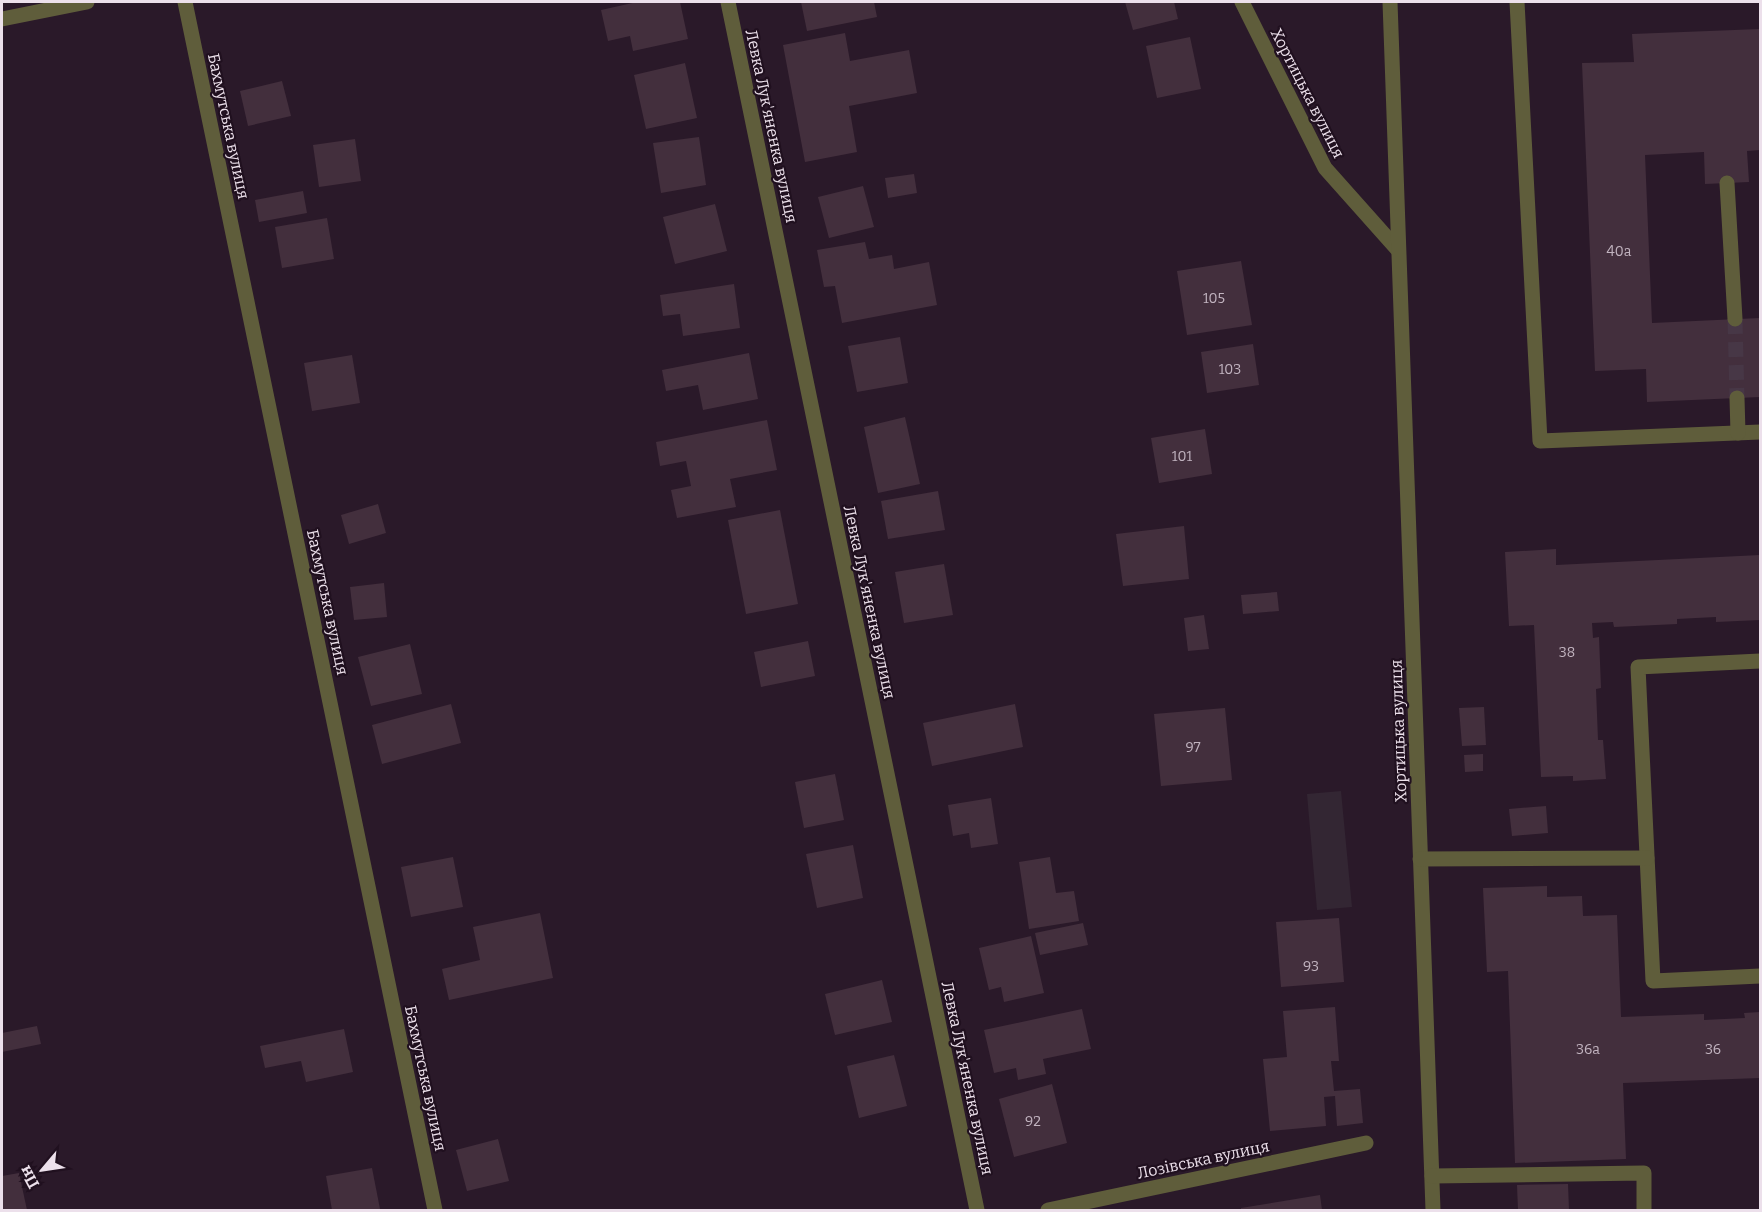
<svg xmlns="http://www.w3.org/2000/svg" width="1762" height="1212" font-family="Bitter,serif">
  <rect width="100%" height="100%" fill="#2a1929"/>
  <path fill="#332633" d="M1341,791L1352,907L1317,910L1307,794Z"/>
  <g fill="#432f3d">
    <path d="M637,2H680L688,39L633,51L630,36L608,41L601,10Z"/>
    <path d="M801,2H874L877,17L807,31Z"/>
    <path d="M1125,2H1174L1178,19L1133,30Z"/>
    <path d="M1760,29V150L1747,151L1749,182L1705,184L1704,152L1645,155L1652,323L1760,318V397L1647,402L1646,369L1595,371L1582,63L1634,62L1632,34Z"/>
    <path d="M845,33L850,61L909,50L917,93L849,106L857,152L805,162L783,45Z"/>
    <path d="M1190,37L1201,89L1157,98L1146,46Z"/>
    <path d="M685,63L697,118L646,129L634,75Z"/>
    <path d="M282,81L291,116L248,126L240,91Z"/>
    <path d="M699,137L706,185L661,193L653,143Z"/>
    <path d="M355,139L361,181L319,187L313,145Z"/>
    <path d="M914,174L917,193L888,198L885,178Z"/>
    <path d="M863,186L874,227L829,238L818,197Z"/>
    <path d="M303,191L307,213L259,222L255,200Z"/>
    <path d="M715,204L727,251L675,264L663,217Z"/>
    <path d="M327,218L334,259L282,268L275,227Z"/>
    <path d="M865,242L869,259L892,255L894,269L929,262L937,305L842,323L835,286L824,287L817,250Z"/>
    <path d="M1241,261L1252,325L1187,335L1177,271Z"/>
    <path d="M734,284L740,328L683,336L680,314L663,316L660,295Z"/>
    <path d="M900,337L908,383L857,392L848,346Z"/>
    <path d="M1253,344L1259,385L1207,393L1201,352Z"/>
    <path d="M749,353L758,399L703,410L698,385L666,391L662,370Z"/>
    <path d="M352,355L360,403L312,411L304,363Z"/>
    <path d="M905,417L920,484L878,493L864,427Z"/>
    <path d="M767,420L777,470L730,479L736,507L677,518L671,490L691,486L686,461L660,466L656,442Z"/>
    <path d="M1205,429L1212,474L1159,483L1151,438Z"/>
    <path d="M938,491L945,530L888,539L881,501Z"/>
    <path d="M378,504L386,533L349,544L341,515Z"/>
    <path d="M780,510L798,604L746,614L728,520Z"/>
    <path d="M1184,526L1189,579L1123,586L1116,534Z"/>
    <path d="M1556,549V565L1760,555V620L1716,622V617L1696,618L1677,619V624L1614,627L1613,622L1592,623L1593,638L1599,637L1601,688L1596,689L1598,740H1603L1606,779L1573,781V776L1541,777L1534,625L1509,626L1505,552Z"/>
    <path d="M944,564L953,615L904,623L895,572Z"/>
    <path d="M384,583L387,617L354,620L350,587Z"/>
    <path d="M1277,592L1279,611L1243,614L1241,595Z"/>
    <path d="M1204,615L1209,649L1188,651L1184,618Z"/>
    <path d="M808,641L815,676L761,687L754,652Z"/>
    <path d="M410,644L422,694L371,706L358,657Z"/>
    <path d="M451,704L461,743L382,764L372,725Z"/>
    <path d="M1015,704L1023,747L932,766L923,723Z"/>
    <path d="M1484,707L1486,745L1462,746L1459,708Z"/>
    <path d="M1225,708L1232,780L1161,786L1154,714Z"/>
    <path d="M1483,754V771L1465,772L1464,755Z"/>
    <path d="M835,774L844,820L804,828L795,782Z"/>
    <path d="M991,798L998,844L971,848L969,833L953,836L948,805Z"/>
    <path d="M1546,806L1548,833L1512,836L1509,809Z"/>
    <path d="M853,845L863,898L817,908L806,854Z"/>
    <path d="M453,857L463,907L411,917L401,867Z"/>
    <path d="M1050,857L1056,893L1074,891L1079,921L1029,929L1019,862Z"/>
    <path d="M1547,886V897L1582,896L1583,916L1617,915L1621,1017L1704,1014V1020L1745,1018L1744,1013L1760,1012V1078L1623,1083L1626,1159L1515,1163L1508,971L1487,972L1483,888Z"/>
    <path d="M540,913L553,978L449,1000L442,969L480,960L473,927Z"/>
    <path d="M1339,918L1344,982L1281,987L1276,922Z"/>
    <path d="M1083,923L1088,945L1040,955L1035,933Z"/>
    <path d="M1031,936L1044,993L1004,1002L1001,987L989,990L979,948Z"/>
    <path d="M882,980L892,1022L835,1035L825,994Z"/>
    <path d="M1335,1007L1339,1061H1331L1334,1091L1360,1089L1363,1123L1337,1126L1335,1096L1324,1097L1326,1126L1270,1131L1263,1059L1287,1057L1283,1011Z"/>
    <path d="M1082,1009L1091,1049L1043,1059L1046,1074L1018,1080L1016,1068L994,1073L984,1030Z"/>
    <path d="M37,1026L41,1044L2,1052V1033Z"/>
    <path d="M344,1029L353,1072L306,1082L301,1061L265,1068L260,1046Z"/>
    <path d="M894,1055L907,1106L859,1118L847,1066Z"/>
    <path d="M1052,1084L1067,1143L1014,1157L999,1099Z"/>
    <path d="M498,1139L509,1181L467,1191L456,1150Z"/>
    <path d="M372,1168L380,1209L332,1210L326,1176Z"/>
    <path d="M19,1173L27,1210H2V1176Z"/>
    <path d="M1568,1184L1569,1210H1518L1517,1185Z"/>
    <path d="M1320,1195L1322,1210H1241V1208Z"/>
  </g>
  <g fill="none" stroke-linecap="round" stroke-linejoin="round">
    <path stroke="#473746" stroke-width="15" stroke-dasharray="15 8" stroke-linecap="butt" d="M1735,319L1737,398"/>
    <g stroke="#5f5d3b" stroke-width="15">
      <path d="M185,2L435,1210"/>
      <path d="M728,2L977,1210"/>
      <path d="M1242,2L1325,168L1398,250"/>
      <path d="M1390,2L1433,1210"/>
      <path d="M1517,2L1540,441L1760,432"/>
      <path d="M2,19L87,2"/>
      <path d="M1727,183L1735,319"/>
      <path d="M1737,398L1738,433"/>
      <path d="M1760,661L1638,667L1653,981L1760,976"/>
      <path d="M1420,859L1647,858"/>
      <path d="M1432,1176L1644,1173V1210"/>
      <path d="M1048,1210L1366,1143"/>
    </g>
  </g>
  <g text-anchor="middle" stroke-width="4.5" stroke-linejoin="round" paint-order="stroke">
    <g font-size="14" fill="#c2b4c0">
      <text x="1619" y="256">40а</text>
      <text x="1214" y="303">105</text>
      <text x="1230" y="374">103</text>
      <text x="1182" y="461">101</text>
      <text x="1567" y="657">38</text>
      <text x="1193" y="752">97</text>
      <text x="1311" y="971">93</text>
      <text x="1588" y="1054">36а</text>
      <text x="1713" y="1054">36</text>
      <text x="1033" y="1126">92</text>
    </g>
    <g font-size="16" fill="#ece0eb" stroke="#20101f">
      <text transform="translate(1308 93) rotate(63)" y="6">Хортицька вулиця</text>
      <text transform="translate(229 126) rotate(78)" y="6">Бахмутська вулиця</text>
      <text transform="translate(772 126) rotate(78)" y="6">Левка Лук'яненка вулиця</text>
      <text transform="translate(328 602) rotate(78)" y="6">Бахмутська вулиця</text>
      <text transform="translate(870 602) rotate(78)" y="6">Левка Лук'яненка вулиця</text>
      <text transform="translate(1398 731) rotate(-92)" y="6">Хортицька вулиця</text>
      <text transform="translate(426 1078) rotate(78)" y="6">Бахмутська вулиця</text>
      <text transform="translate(968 1078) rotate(78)" y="6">Левка Лук'яненка вулиця</text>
      <text transform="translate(1203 1159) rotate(-12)" y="6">Лозівська вулиця</text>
    </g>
  </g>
  <rect width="1762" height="1212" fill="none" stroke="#ece0eb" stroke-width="6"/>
  <g transform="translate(42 1170) rotate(241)" stroke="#20101f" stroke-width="4.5" paint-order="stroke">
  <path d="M0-4.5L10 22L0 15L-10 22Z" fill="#ece0eb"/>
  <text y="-9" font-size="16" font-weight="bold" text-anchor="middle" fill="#ece0eb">Пн</text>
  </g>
</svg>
